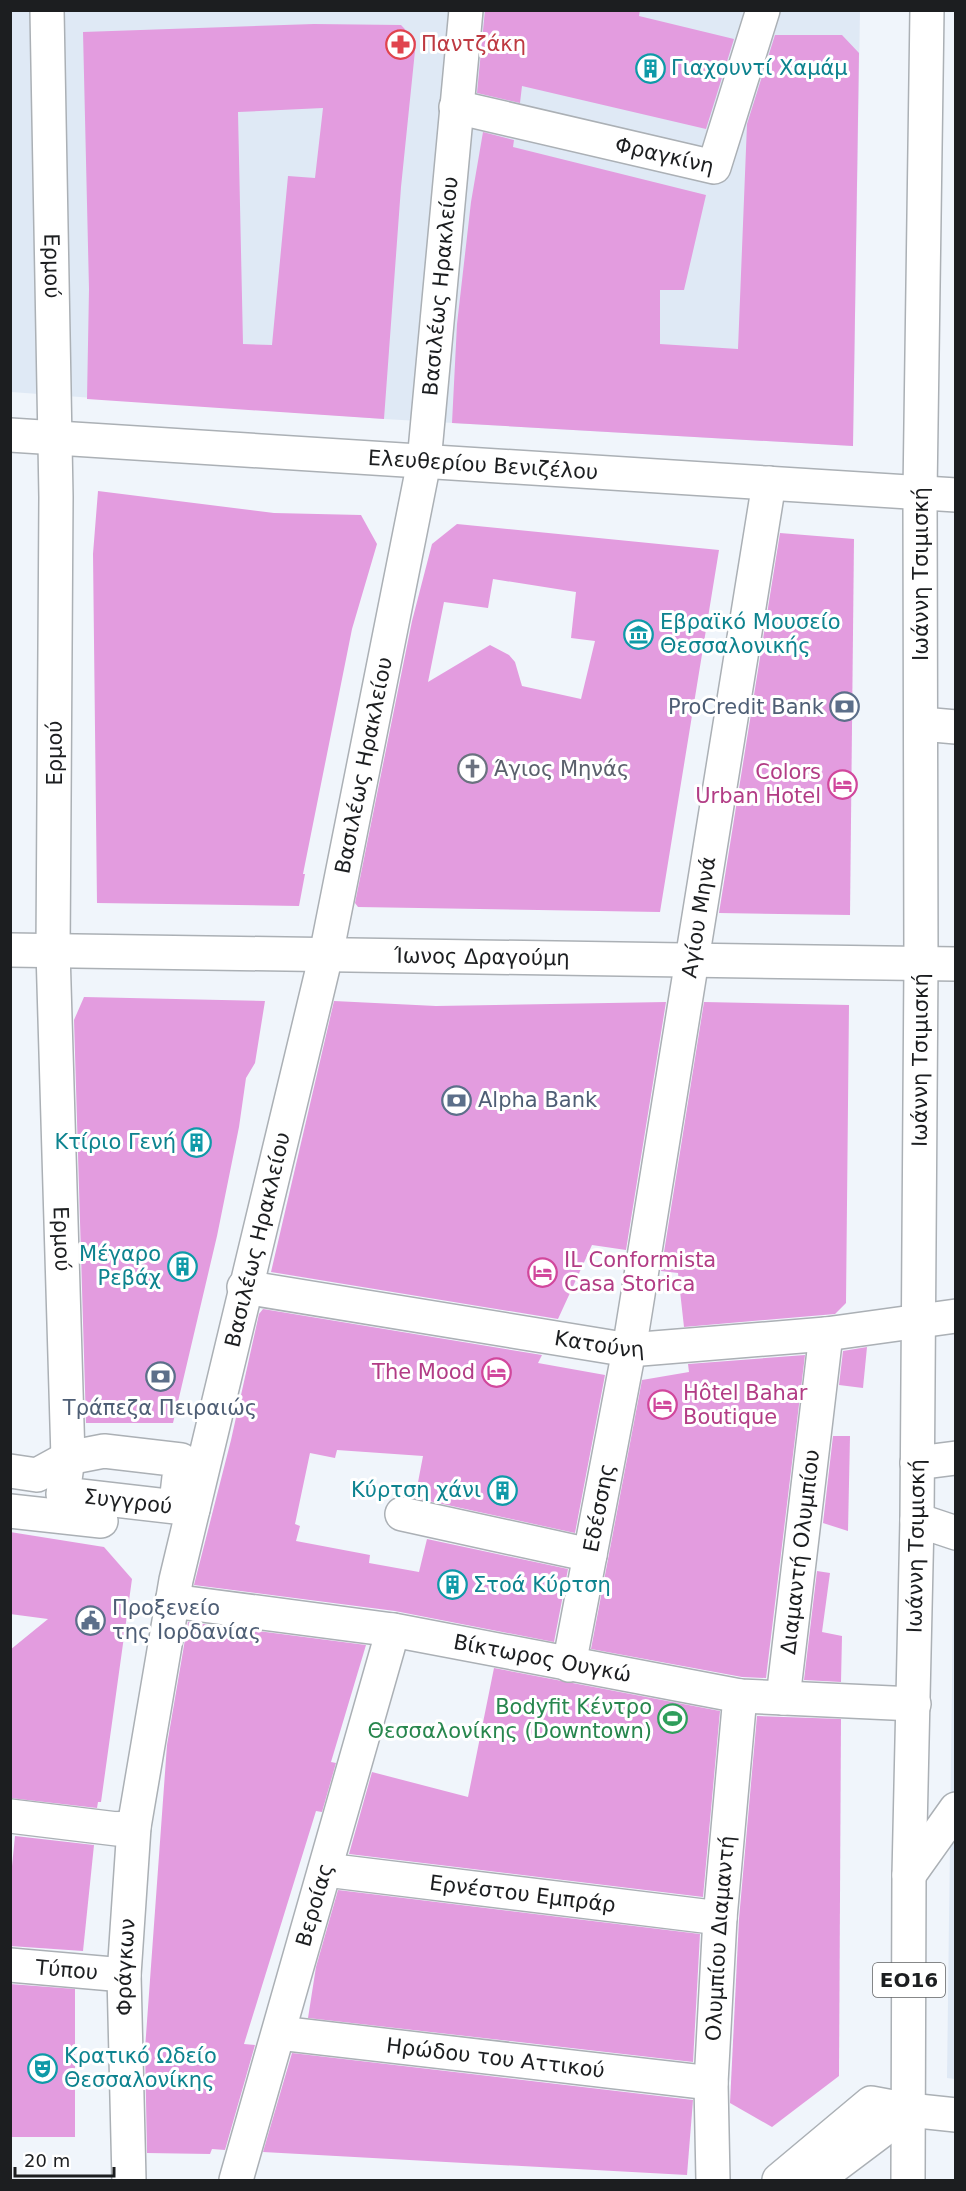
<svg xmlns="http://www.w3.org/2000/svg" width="966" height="2191" font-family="'DejaVu Sans',sans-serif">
  <rect width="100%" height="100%" fill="#f0f5fb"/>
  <g fill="#dfe9f5">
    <path d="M10,11H860L853,446L384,419L11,392Z"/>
    <path d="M955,1444V2079L947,2078Z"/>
  </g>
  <g fill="#e39cdf" fill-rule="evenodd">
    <path d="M485,10H640L639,16L734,39L706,129L522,86L520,103L477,93Z"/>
    <path d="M314,24L401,25L416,41L401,187L384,419L87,399L89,289L83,32ZM323,108L315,178L288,176L272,345L243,344L238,112Z"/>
    <path d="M775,35H842L859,53L853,446L452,423L457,324L471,202L483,132L514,140L513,147L706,195L684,290H660V344L738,349L747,124Z"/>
    <path d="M98,491L274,513L361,515L377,544L352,629L303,874H305L299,906L97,903L93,554Z"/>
    <path d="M457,524L719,550L660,912L358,907L355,903L412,621L432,544ZM493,579L576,592L571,638L595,641L581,699L522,686L515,662L509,655L490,645L428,682L444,602L488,608Z"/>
    <path d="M780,533L854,539L850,915L719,913Z"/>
    <path d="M84,997L265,1001L255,1063L246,1078L239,1127L217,1236L173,1423H86L74,1020Z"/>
    <path d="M334,1001L436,1006L666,1002L626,1250L592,1245L558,1319L271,1272Z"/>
    <path d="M704,1002L849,1005L846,1303L835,1314L684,1327L678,1273L661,1271Z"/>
    <path d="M263,1309L542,1355L538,1363L605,1375L575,1533L415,1498L423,1456L337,1450L335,1458L310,1453L295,1524L300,1526L296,1541L370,1555L369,1563L419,1572L427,1539L568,1569L554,1642L395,1611L194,1585L231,1440L259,1314Z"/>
    <path d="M867,1347L863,1388L839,1385L843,1351Z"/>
    <path d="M805,1355L766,1678L742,1677L591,1649L642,1380L689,1372L688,1364Z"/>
    <path d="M833,1436H850L848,1531L823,1523Z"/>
    <path d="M10,1532L104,1547L132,1579L101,1802H98L97,1808L10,1798V1650L48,1619L10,1614Z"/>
    <path d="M817,1571L830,1573L822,1632L842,1636L841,1682L804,1680Z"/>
    <path d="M188,1622L366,1645L331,1762L336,1763L322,1812L316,1811L244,2044L255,2045L225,2150L212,2149L210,2154L147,2153L145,2049L167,1745Z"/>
    <path d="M494,1668L720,1711L703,1897L349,1854L372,1772L468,1797Z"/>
    <path d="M757,1716L841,1719L839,2076L772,2127L730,2103L739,1919Z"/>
    <path d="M15,1836L94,1845L83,1951L10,1946V1886Z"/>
    <path d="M338,1890L700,1934L693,2062L308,2018L316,1967Z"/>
    <path d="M10,1984L75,1989V2137H10Z"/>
    <path d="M292,2053L693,2100L687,2175L263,2152Z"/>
  </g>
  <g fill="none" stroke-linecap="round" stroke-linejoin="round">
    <defs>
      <g id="minor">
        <path id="s1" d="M456,107L714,167L763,10"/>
        <path d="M922,724L956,727"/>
        <path id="s2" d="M53,951L68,1458L63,1494L193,1509"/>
        <path id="s3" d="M244,1287L629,1350L826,1334L956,1316"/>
        <path d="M917,1463L956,1458"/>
        <path d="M10,1471L37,1475L68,1458L104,1451L181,1460L176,1503"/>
        <path d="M10,1511L101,1521"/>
        <path d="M402,1514L590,1555"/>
        <path d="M917,1520L956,1533"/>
        <path id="s4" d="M172,1601L393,1630L740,1696L914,1704"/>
        <path id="s5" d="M569,1665L629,1350L769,483"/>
        <path id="s6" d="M783,1698L826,1334"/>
        <path d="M10,1816L117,1829L134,1827"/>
        <path id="s7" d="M326,1870L720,1918"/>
        <path d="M909,1875L956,1809"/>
        <path id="s8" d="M10,1965L124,1975"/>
        <path id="s9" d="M279,2033L711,2083"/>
        <path id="s10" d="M129,2180L124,1975L134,1827L176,1580L326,955L424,462L466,10"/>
        <path id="s11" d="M236,2180L393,1630"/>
        <path id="s12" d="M713,2180L711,2083L720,1918L740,1696"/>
        <path d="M779,2180L871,2103L909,2110"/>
      </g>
      <g id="major">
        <path id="s13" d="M47,10L56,497L53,951"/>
        <path id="s14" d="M10,435L956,495"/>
        <path id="s15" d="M10,950L956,964"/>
        <path d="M909,2110L956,2115"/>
        <path d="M816,2180L909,2110"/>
        <path id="s16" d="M908,2180L909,1875L917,1520L921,963L920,493L927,10"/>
      </g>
    </defs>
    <use href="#minor" stroke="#abb0b5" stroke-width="36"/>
    <use href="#major" stroke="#abb0b5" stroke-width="36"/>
    <use href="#minor" stroke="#fff" stroke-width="33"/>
    <use href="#major" stroke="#fff" stroke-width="33"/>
  </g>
  <defs>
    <symbol id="pharmacy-ring" viewBox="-11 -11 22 22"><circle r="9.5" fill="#fff" stroke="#e0444e" stroke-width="1.5"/><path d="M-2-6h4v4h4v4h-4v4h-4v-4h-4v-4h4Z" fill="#e0444e"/></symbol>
    <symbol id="building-ring" viewBox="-11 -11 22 22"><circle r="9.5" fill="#fff" stroke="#0f9aa8" stroke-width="1.5"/><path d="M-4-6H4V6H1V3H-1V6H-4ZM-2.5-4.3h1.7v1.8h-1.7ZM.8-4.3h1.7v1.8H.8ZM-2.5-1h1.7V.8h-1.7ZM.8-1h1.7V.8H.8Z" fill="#0f9aa8"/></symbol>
    <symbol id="museum-ring" viewBox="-11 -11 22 22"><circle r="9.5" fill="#fff" stroke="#0f9aa8" stroke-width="1.5"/><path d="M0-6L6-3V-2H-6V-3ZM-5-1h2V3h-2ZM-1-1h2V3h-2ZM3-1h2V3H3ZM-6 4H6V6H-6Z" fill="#0f9aa8"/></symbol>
    <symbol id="bank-ring" viewBox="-11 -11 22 22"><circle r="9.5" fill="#fff" stroke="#5c6f8a" stroke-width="1.5"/><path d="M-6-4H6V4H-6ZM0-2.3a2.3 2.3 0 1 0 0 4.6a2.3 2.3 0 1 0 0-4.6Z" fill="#5c6f8a"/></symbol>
    <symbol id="church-ring" viewBox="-11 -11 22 22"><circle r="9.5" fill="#fff" stroke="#6b7280" stroke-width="1.5"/><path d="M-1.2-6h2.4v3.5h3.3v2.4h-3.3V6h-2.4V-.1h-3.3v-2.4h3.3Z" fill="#6b7280"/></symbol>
    <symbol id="hotel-ring" viewBox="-11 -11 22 22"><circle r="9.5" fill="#fff" stroke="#d1479c" stroke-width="1.5"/><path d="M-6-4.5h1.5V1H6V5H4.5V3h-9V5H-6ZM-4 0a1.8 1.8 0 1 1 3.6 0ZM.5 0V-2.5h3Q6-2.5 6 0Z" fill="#d1479c"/></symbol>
    <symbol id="civic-ring" viewBox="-11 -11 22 22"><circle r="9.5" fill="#fff" stroke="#5c6f8a" stroke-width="1.5"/><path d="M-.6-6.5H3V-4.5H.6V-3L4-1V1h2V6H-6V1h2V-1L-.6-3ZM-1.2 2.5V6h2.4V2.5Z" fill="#5c6f8a"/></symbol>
    <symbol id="stadium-ring" viewBox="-11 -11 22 22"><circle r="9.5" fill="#fff" stroke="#2e9e5b" stroke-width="1.5"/><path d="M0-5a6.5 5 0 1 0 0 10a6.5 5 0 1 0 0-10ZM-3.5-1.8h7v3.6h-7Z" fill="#2e9e5b"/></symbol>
    <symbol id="theatre-ring" viewBox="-11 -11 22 22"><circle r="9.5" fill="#fff" stroke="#0f9aa8" stroke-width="1.5"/><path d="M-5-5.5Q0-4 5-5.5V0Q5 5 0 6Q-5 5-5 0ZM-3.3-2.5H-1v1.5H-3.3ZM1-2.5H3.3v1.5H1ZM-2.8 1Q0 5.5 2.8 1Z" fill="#0f9aa8"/></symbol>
  </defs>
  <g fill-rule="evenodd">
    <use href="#pharmacy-ring" x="384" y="28" width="33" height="33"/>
    <use href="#building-ring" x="634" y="52" width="33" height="33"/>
    <use href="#museum-ring" x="622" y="618" width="33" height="33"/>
    <use href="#bank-ring" x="828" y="690" width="33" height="33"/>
    <use href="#church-ring" x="456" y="752" width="33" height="33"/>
    <use href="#hotel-ring" x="826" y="768" width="33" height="33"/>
    <use href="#bank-ring" x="440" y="1084" width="33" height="33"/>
    <use href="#building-ring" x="180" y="1126" width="33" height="33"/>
    <use href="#building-ring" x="166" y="1250" width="33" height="33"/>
    <use href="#hotel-ring" x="526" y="1256" width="33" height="33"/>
    <use href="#hotel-ring" x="480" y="1356" width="33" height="33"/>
    <use href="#bank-ring" x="144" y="1360" width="33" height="33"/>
    <use href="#hotel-ring" x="646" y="1388" width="33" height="33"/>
    <use href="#building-ring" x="486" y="1474" width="33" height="33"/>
    <use href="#building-ring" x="436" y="1568" width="33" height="33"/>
    <use href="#civic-ring" x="74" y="1604" width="33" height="33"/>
    <use href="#stadium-ring" x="656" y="1702" width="33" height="33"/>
    <use href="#theatre-ring" x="26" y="2052" width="33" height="33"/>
  </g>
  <g text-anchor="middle" stroke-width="6" stroke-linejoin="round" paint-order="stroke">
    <rect fill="#fff" stroke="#606263" stroke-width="1.5" x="873" y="1963" width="72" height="34" rx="4.5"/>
    <g font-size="20" font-weight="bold" fill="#1c1e20">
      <text x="909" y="1987">ΕΟ16</text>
    </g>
    <g font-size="21" fill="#be3a42" stroke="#fff" text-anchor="start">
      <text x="421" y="51">Παντζάκη</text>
    </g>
    <g font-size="21" fill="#0d838f" stroke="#fff" text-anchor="start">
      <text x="671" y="75">Γιαχουντί Χαμάμ</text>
      <text x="660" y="629">Εβραϊκό Μουσείο<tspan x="660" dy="24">Θεσσαλονικής</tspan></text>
      <text x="176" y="1149" text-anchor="end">Κτίριο Γενή</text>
      <text x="161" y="1261" text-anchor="end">Μέγαρο<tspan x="161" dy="24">Ρεβάχ</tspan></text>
      <text x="481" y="1497" text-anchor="end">Κύρτση χάνι</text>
      <text x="473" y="1592">Στοά Κύρτση</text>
      <text x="64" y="2063">Κρατικό Ωδείο<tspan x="64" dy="24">Θεσσαλονίκης</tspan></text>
    </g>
    <g font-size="21" fill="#1c1e20" stroke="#fff">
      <text dy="7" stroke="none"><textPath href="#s1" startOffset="214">Φραγκίνη</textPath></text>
      <text dy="7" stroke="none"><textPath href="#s13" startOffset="256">Ερμού</textPath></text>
      <text dy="7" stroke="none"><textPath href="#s10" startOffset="1926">Βασιλέως Ηρακλείου</textPath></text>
      <text dy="7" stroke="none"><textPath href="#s14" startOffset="474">Ελευθερίου Βενιζέλου</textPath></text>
      <text transform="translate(921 574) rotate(-90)" y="7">Ιωάννη Τσιμισκή</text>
      <text transform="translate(55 753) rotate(-90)" y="7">Ερμού</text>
      <text dy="7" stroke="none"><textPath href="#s10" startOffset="1440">Βασιλέως Ηρακλείου</textPath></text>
      <text dy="7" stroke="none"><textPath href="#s5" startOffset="759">Αγίου Μηνά</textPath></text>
      <text dy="7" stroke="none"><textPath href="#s15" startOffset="472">Ίωνος Δραγούμη</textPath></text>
      <text dy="7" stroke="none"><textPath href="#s16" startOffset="1120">Ιωάννη Τσιμισκή</textPath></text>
      <text dy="7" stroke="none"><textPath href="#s2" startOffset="288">Ερμού</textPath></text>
      <text dy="7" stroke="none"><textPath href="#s10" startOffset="954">Βασιλέως Ηρακλείου</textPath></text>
      <text dy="7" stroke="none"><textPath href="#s3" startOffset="360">Κατούνη</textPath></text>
      <text dy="7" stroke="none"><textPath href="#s2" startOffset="609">Συγγρού</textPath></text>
      <text dy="7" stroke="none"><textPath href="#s5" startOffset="160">Εδέσσης</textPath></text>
      <text dy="7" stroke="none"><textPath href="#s16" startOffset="634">Ιωάννη Τσιμισκή</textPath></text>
      <text dy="7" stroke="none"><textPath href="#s6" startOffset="147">Διαμαντή Ολυμπίου</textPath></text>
      <text dy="7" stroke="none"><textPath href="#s4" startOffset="375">Βίκτωρος Ουγκώ</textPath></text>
      <text dy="7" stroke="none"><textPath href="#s7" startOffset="198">Ερνέστου Εμπράρ</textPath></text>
      <text dy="7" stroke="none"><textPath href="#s11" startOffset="286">Βεροίας</textPath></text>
      <text dy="7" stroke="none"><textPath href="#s12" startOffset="242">Ολυμπίου Διαμαντή</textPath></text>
      <text dy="7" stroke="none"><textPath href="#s10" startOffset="213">Φράγκων</textPath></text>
      <text dy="7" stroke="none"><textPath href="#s8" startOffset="57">Τύπου</textPath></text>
      <text dy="7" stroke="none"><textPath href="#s9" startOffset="218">Ηρώδου του Αττικού</textPath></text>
    </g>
    <g font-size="21" fill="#4e5e75" stroke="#fff" text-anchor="start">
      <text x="824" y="714" text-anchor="end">ProCredit Bank</text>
      <text x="478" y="1107">Alpha Bank</text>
      <text x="160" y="1415" text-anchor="middle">Τράπεζα Πειραιώς</text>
      <text x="112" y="1615">Προξενείο<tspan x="112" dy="24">της Ιορδανίας</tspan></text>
    </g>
    <g font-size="21" fill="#5b616d" stroke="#fff" text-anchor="start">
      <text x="494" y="776">Άγιος Μηνάς</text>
    </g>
    <g font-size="21" fill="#b23c85" stroke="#fff" text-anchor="end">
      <text x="821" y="779">Colors<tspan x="821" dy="24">Urban Hotel</tspan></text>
      <text x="564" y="1267" text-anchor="start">IL Conformista<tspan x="564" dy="24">Casa Storica</tspan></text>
      <text x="475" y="1379">The Mood</text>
      <text x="683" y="1400" text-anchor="start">Hôtel Bahar<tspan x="683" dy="24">Boutique</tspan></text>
    </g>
    <g font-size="21" fill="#27864d" stroke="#fff" text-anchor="end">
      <text x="652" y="1714">Bodyfit Κέντρο<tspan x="652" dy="24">Θεσσαλονίκης (Downtown)</tspan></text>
    </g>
  </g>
  <rect width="966" height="2191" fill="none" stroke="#1c1e20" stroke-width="24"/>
  <path d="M15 2167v9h99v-9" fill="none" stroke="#1c1e20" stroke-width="3"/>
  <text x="24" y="2167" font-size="18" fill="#1c1e20" stroke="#ffffff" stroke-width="4.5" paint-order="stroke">20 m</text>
</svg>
